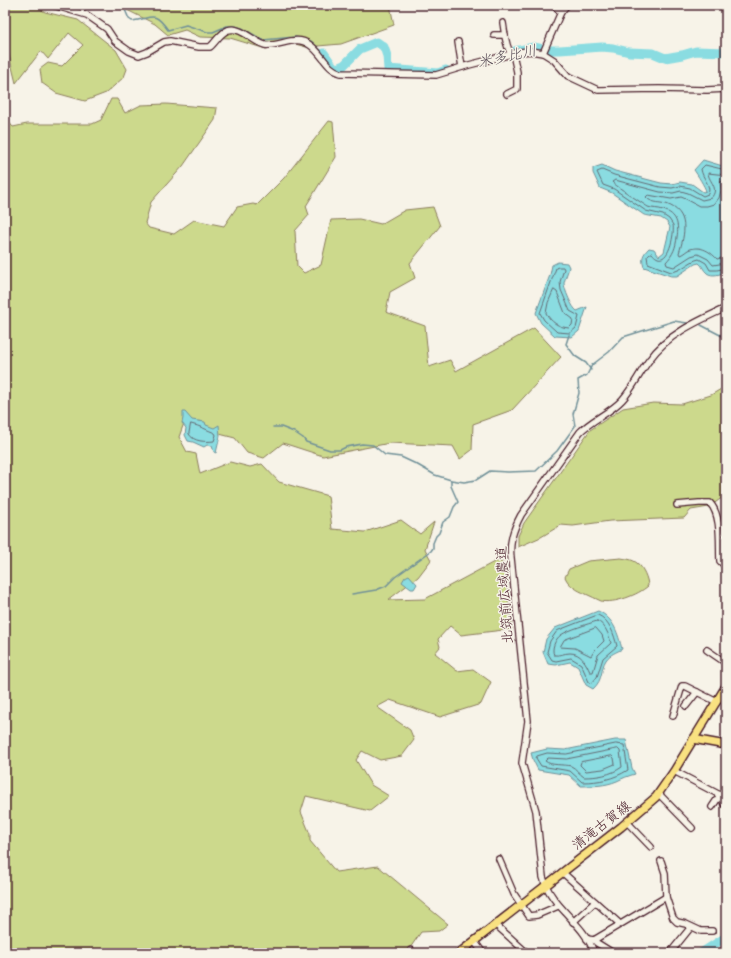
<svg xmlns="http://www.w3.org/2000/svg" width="731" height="958" font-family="Itim,'Klee One',sans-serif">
  <rect width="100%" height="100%" fill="#f7f3e8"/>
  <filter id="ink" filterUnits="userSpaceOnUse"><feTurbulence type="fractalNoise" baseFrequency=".025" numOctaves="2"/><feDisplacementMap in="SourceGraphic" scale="8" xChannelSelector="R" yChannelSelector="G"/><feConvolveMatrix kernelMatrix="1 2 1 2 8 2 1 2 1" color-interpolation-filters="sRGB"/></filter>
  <g filter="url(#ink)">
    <g fill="#ccd98c" stroke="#8b7c5c">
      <path d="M5,5H33L45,12L78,20L116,50L127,69L124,77L106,93L85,101L56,93L42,83L40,69L48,63L62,66L83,45L69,33L48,59L41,51L16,83L5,39Z"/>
      <path d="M103,5H390L394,25L341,44L306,47L285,41L266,49L230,38L200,37L185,30L168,35L155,24L117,5Z"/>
      <path d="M111,99H117L125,113L141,105L166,104L217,108L215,120L183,166L151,202L145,223L149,228L174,234L194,220L224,226L237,207L253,204L257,205L284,178L329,121L333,122L336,157L306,206L309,215L295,231L297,266L304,273L321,265L331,220L359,219L381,224L405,210L433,207L440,226L410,263L415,278L390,292L386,312L425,326L429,367L450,360L456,371L534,328L561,357L512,410L473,424L472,450L460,459L453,446L390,443L323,456L283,443L264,458L247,453L235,438L196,428L184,423L179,437L187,452L196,454L200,474L230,462L250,467L262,464L279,482L328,496L332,529L365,532L401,520L420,534L434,522L425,549L431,560L418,577L388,600L425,599L496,561L504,563L512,629L461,635L450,626L438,639L440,647L435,653L457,671L473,669L491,682L481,704L440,717L390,700L377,707L410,730L414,740L402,756L380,760L362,751L356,760L371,785L389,796L370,811L306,796L301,812L310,834V841L336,872L378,866L448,924L439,931L421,932L410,948L403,953H5V118L13,127L27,124H92L101,120Z"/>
      <path d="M726,386V495L709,507L691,510L684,518L610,521L573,526L561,525L541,537L518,547V536L524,523L590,430L623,408L653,403L682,404L711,395Z"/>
      <path d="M621,558C626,559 632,559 637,563C643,567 648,579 648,586C638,595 614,604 601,601C596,599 591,596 586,594C577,590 569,586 565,577L569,569L588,561Z"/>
    </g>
    <g fill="#8adce1" stroke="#709098">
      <path d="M703,160L726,167V272C721,274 712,277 707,273C703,270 703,266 699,263L695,264L677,276H671L644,267C641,258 643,254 649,248L654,249L659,256L664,252L670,227L667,222L661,218L644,215L612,193L600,188L593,173V168L602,165L615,171L661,183L672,184L680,182L692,184L703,192L706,191C705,187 697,174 694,170Z"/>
      <path d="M558,262L567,263L569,267C568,272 565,278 564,283C564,289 572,308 577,311L587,307L579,331L572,337L555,336L541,323L536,313L550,275L552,265Z"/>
      <path d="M183,412H185L192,420L205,422L206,425L214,428L219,425L220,436L216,453L214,452L212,446L207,445L204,447L193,442L188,441L185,435L186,428L182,423L183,418Z"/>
      <path d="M409,575L417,584L414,589H411L402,582L405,577Z"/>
      <path d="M598,611C614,618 618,634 622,649C617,652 610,654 606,660C600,669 604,679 593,689L586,685L578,667L570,662L556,665L548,664L543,652L546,639L555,628Z"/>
      <path d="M615,740H626L632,768L635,774C628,776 623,778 617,781C605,786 593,786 581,786L569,775L538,770L533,760L531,753L547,749L565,750Z"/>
    </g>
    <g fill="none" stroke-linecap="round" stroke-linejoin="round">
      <g stroke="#646b74" stroke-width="1">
        <path d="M726,170L705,165L701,169C702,178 712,186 708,194L703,196L690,188L680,186L672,188L660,187L614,175L602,170L597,172L603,185L614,189L646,211L663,215L669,219L673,225C675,235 667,272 652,253H650L647,256L648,263L671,272C682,271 689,261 699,259L706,263L710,270H717L726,268"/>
        <path d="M726,175L708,173C709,182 720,188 711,198L702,200L688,193L681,191L673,193L660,192L615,180L612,182C616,186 642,203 648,207C653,209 658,208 663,210C677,214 679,225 677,237C676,247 673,255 666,262L667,265L674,267L691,256L698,254L708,259L713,265L726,263"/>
        <path d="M726,181L720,182L721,190L719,198L714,204L707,206H699L686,199L681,197L671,199L648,195L646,197C651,203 658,202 666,204C690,212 685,234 679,253L680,255C683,254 685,252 688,250C699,245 709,250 717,259L726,257"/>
        <path d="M559,267H563L564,269L560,282L561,290L570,311L579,316L576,328L570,333L557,332L544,320L540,313L556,268Z"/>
        <path d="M554,290L557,292L565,313L573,319L572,325L569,328C558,327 551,322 546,313L548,303Z"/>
        <path d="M191,424C200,426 207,430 215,433L216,435L214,441C206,442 193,442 189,434Z"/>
        <path d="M598,615C610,620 614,635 617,646L603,658L597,677L592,683L589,682L581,664L571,658L556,661L552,660L547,652L550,641L557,631Z"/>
        <path d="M597,621C605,624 609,635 611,643L598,655L593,672H590C586,663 581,653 570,653C564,653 559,656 554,655C551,649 555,639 561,635C568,630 588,624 597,621Z"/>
        <path d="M596,628L602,635L604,641L595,650L591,656L575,648L560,647L564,640Z"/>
        <path d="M616,744L624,745L628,770C614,779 599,782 582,782L570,771L541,766L536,758L537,756L547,753L566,754Z"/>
        <path d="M618,749L620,751L622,767C611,775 597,777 584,777C579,774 576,768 571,766C563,764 551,766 545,761L548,758L566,759Z"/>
        <path d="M612,756L614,758L615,764L603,769L586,771L580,765L581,762Z"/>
      </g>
      <g stroke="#709098" stroke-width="1.5">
        <path d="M68,5C84,10 90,10 106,5"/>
        <path d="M123,5L129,19L132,21C152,19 153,9 168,30L186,25L207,32H213L227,26H235L242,28L263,40L295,37L301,38"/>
        <path d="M306,40L311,41L324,53"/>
        <path d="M701,325L726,338"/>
        <path d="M569,335L566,344L575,356L586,363L591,370"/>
        <path d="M273,427H281L294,432L303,438L306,442L330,450H340L346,447L362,444L373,445L385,455L401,457L416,464L435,475L451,480L464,482L476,480L490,471L508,472L536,471L557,451L575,426L573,414L579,393L578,380L587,375L592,365L609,352L623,337L674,321L687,323"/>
        <path d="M352,594L376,590L386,586L395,577L431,551L433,548V543L436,536L439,533L443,522L450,517L454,507L458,502L451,486V480"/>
      </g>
      <g stroke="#8adce1" stroke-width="9">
        <path d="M515,51L534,47L547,50H560L602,47L613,48L629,52L653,53L665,58L682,55L696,51L726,52"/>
        <path d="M324,53L333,66L337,68L344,65L360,49L377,42L384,47L387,56L388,69L438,73L446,70"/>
        <path d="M701,953L726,937"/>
      </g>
      <defs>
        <g id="minor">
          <path d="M53,5L87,15L107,29L115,41L129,51L139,55L147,52L164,42L170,41L199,47H210C216,42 220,33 228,30C241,26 253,42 265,45C280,47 296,34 310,45C323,54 326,69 341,73L436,75L469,65L519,52L531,51L543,53L554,60L568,76L598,90L659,89L707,90L726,89"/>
          <path d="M553,5L561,12"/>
          <path d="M503,23C505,34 505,45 511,54"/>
          <path d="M494,35H505"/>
          <path d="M458,42L462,67"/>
          <path d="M543,53L561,12L567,5"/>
          <path d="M507,94L517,89V72L513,54"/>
          <path d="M677,505L699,503H710C722,516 719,544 720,561L726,567"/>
          <path d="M707,650L726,663"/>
          <path d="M686,706L697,692"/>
          <path d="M673,716L682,686H685L717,702"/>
          <path d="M674,771L720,795L726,793"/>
          <path d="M659,794L692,828"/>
          <path d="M720,795L724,804"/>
          <path d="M712,807L720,795"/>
          <path d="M627,822L651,847"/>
          <path d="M499,859L514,894L529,916L537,915L558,906"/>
          <path d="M661,861L665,873L666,897L673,918L677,922L686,924L701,931H712"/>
          <path d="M562,872L620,924"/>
          <path d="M573,922L595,902"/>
          <path d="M495,924L527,953"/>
          <path d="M587,939L594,940L666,897"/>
          <path d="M594,940L597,943L613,953"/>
          <path d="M474,941L483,953"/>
          <path d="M411,950L412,953"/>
          <path d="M594,953C585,923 551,908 543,877L536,811L522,763L528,721L511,558C509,542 513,530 521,515L580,432C593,419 610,413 622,400C633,388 640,372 650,359C668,334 698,321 726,308"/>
          <path d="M670,953L691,927"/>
        </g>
        <g id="major">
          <path d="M693,739L726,745"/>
          <path d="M459,953L621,827L656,797L674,771L726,686"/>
        </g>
      </defs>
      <use href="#minor" stroke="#4a1f2b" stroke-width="8"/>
      <use href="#major" stroke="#4a1f2b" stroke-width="10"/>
      <use href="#minor" stroke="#f7f3e8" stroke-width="5.5"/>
      <use href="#major" stroke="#f9e181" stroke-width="7"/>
    </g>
  </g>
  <g text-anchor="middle" stroke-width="3" stroke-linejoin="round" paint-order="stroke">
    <g font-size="14" fill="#4a1f2b" stroke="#f7f3e8">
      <text transform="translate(504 595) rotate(-94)" y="5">北筑前広域農道</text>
      <text transform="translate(601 825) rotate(-38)" y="5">清滝古賀線</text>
    </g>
    <g font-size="15" font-style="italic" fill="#5a4e58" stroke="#f7f3e8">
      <text transform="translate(507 56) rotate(-12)" y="5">米多比川</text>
    </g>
  </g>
  <rect width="731" height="958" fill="none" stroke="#f7f3e8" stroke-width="20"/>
  <rect x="10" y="10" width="711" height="938" fill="none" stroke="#4a1f2b" stroke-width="1.5" filter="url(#ink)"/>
</svg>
